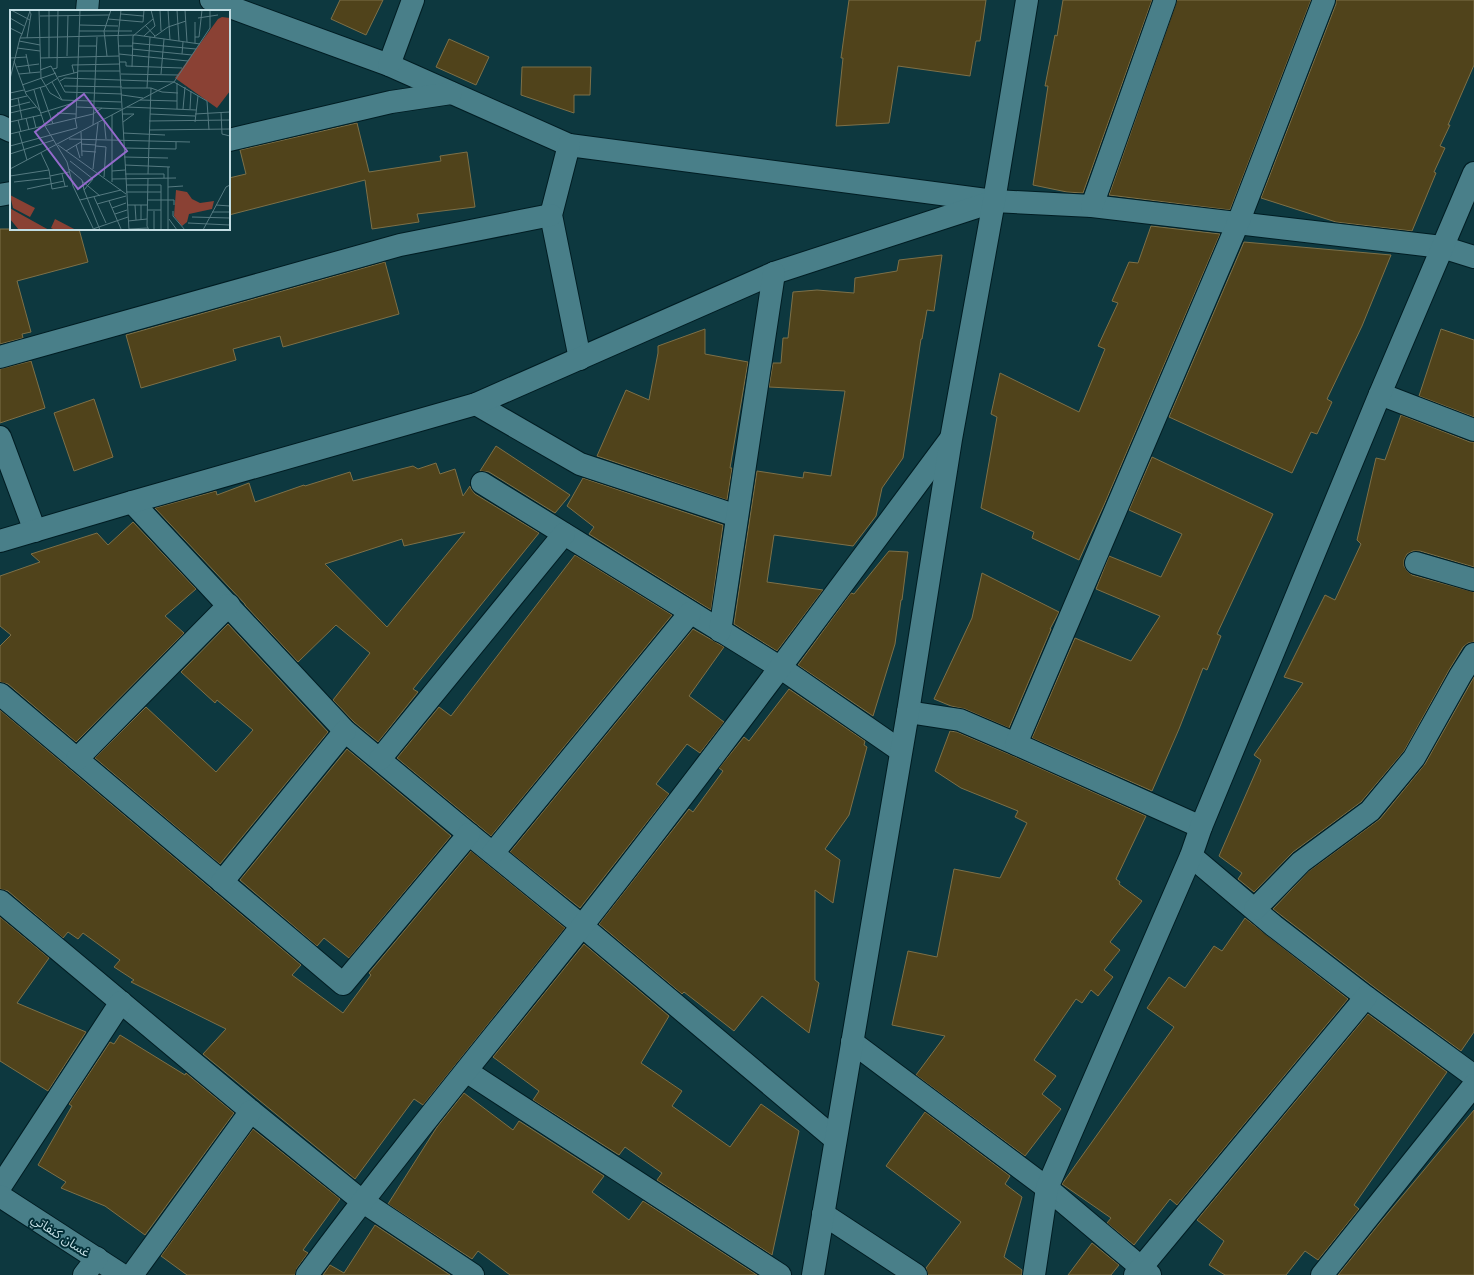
<svg xmlns="http://www.w3.org/2000/svg" width="1474" height="1275" font-family="'IBM Plex Sans','Noto Sans Arabic',sans-serif">
  <rect width="100%" height="100%" fill="#0d383f"/>
  <g fill="#50431b" stroke="#7d7048" fill-rule="evenodd">
    <path d="M340,0H383L366,35L331,19Z"/>
    <path d="M849,0H986L980,41H976L970,76L898,66L889,123L836,126L843,58H841Z"/>
    <path d="M1063,0H1152L1083,193L1067,192L1033,185L1048,86H1045L1055,35L1057,36Z"/>
    <path d="M1177,0H1311L1230,210L1109,195Z"/>
    <path d="M1336,0H1474V65L1448,125H1450L1440,146L1445,148L1434,172L1436,173L1412,231L1336,222L1261,198L1336,4Z"/>
    <path d="M449,39L489,57L476,85L436,67Z"/>
    <path d="M522,67H591L590,95H574V113L521,95Z"/>
    <path d="M357,123L369,172L441,161L440,156L467,152L475,207L417,214L419,222L372,229L365,180L229,215V178L246,174L240,150Z"/>
    <path d="M1151,226L1220,234L1104,505L1079,560L1032,538L1034,532L981,508L997,417L991,414L1000,373L1079,412L1105,349L1098,346L1118,303L1112,301L1129,262L1138,263Z"/>
    <path d="M0,229H79L88,262L17,281L31,332L22,334L23,338L0,344Z"/>
    <path d="M1244,242L1391,255L1362,326L1327,399L1332,402L1317,434L1311,432L1292,473L1169,417Z"/>
    <path d="M942,255L934,311L927,310L922,339H921L903,458L882,488L876,516L853,546L774,535L767,582L823,590L777,651L734,624L757,471L803,478L804,472L831,476L845,391L769,387L773,363H781L783,338H788L793,292L817,290L854,293L855,278L897,271L899,260Z"/>
    <path d="M385,262L399,314L283,347L280,336L233,349L236,360L141,388L126,335Z"/>
    <path d="M705,329V354L748,362L730,468H732L727,500L597,456L626,390L649,400L658,353V346Z"/>
    <path d="M1441,329L1474,340V417L1419,396Z"/>
    <path d="M31,361L45,408L0,423V369Z"/>
    <path d="M94,399L113,457L74,471L54,413Z"/>
    <path d="M1401,415L1470,442H1474V567L1420,551H1413L1407,554L1404,560V566L1407,571L1412,575L1474,592V642L1468,643L1463,647L1449,670L1404,751L1361,802L1293,852L1254,892L1238,879L1242,873L1219,856L1261,760L1254,755L1303,683L1284,677L1325,595L1335,600L1361,544L1357,540L1376,458L1385,460Z"/>
    <path d="M496,446L570,495L555,513L489,472L480,471Z"/>
    <path d="M1152,457L1273,514L1217,634L1221,636L1207,670L1203,668L1179,729L1152,791L1032,738L1075,638L1131,661L1160,616L1096,589L1109,556L1161,577L1182,534L1129,510Z"/>
    <path d="M436,463L440,474L455,469L463,496L470,486L471,489L475,494L539,533L413,689L418,692L378,742L354,722L333,700L370,653L336,625L298,662L245,605V604L155,508L216,491L217,495L249,483L255,502L304,485L305,486L350,472L353,481L413,466L418,469ZM465,532L387,627L325,564L402,539L404,546Z"/>
    <path d="M583,478L723,525L711,610L589,534L594,527L567,506Z"/>
    <path d="M133,522L196,589L165,616L184,633L76,742L8,684L0,682V646L11,635L0,626V576L40,562L31,554L97,533L108,545Z"/>
    <path d="M889,551L908,552L902,600H901L895,644L873,716L798,665L851,593L854,594Z"/>
    <path d="M575,555L672,615L491,836L397,758L439,707L451,716Z"/>
    <path d="M982,573L1059,612L1050,629H1051L1009,728L965,709L951,706L934,699L972,618Z"/>
    <path d="M228,624L328,732L220,864L95,758L146,707L216,772L253,730L217,700L215,703L181,672Z"/>
    <path d="M693,629L724,647L689,696L724,722L700,753L687,744L656,784L669,794L580,908L510,852Z"/>
    <path d="M1474,677V1032L1461,1051L1374,987L1273,909L1309,871L1380,819L1425,764Z"/>
    <path d="M789,689L865,741L864,745L867,747L849,815L825,849L840,860L833,903L815,890V980L819,983L809,1033L762,996L734,1031L684,992L682,994L599,924L689,809L693,812L723,771L719,768L744,737L749,741Z"/>
    <path d="M0,710L301,965L292,975L343,1013L371,975L369,973L471,851L565,928L423,1105L414,1099L355,1179L203,1054L226,1029L131,982L134,980L114,967L120,960L83,933L78,939L68,932L63,938L8,891L0,889Z"/>
    <path d="M950,731L957,732L1011,755L1146,816L1116,879L1120,882L1119,884L1142,901L1110,942L1120,950L1104,970L1113,977L1098,996L1091,990L1082,1003L1076,999L1034,1060L1056,1076L1042,1094L1061,1109L1025,1156L916,1075L945,1036L892,1025L908,951L937,957L954,869L1000,878L1027,823L1015,817L1018,811L961,788L935,771Z"/>
    <path d="M347,749L451,836L349,958L324,938L317,946L240,880Z"/>
    <path d="M0,917L49,958L17,1003L86,1032L48,1091L0,1061Z"/>
    <path d="M1245,918L1348,999L1177,1205L1170,1199L1134,1245L1107,1223L1111,1218L1062,1184L1174,1027L1147,1008L1169,977L1185,988L1214,946L1222,951Z"/>
    <path d="M584,944L669,1016L641,1063L682,1091L672,1106L730,1147L761,1104L799,1131L772,1255L657,1180L662,1173L625,1147L619,1155L533,1100L539,1091L493,1057Z"/>
    <path d="M1368,1014L1447,1072L1354,1205L1359,1209L1318,1260L1305,1251L1286,1275H1225L1209,1265L1224,1241L1197,1220Z"/>
    <path d="M120,1035L185,1075L186,1073L234,1113L145,1235L105,1206L61,1188L66,1182L38,1165L72,1106L69,1104L110,1042L114,1044Z"/>
    <path d="M464,1093L513,1130L519,1121L604,1176L592,1192L629,1220L643,1201L757,1275H510L478,1251L472,1259L388,1204L437,1127Z"/>
    <path d="M1474,1110V1275H1338L1379,1224Z"/>
    <path d="M925,1112L1010,1176L1005,1184L1022,1197L1004,1257L1022,1270V1275H928L926,1268L961,1222L886,1166Z"/>
    <path d="M253,1129L340,1199L303,1250L308,1253L297,1268L295,1275H187L161,1256Z"/>
    <path d="M375,1225L450,1275H323L330,1265L344,1273Z"/>
    <path d="M1092,1243L1119,1265L1111,1275H1068Z"/>
  </g>
  <g fill="none" stroke-linecap="round" stroke-linejoin="round">
    <defs>
      <g id="minor">
        <path d="M211,0L389,65L569,145L994,201L1092,206L1442,247L1474,257"/>
        <path d="M87,11L88,0"/>
        <path d="M389,65L413,0"/>
        <path d="M0,126L11,131"/>
        <path d="M229,140L391,102L451,93"/>
        <path d="M569,145L551,215L580,359"/>
        <path d="M0,195L11,193"/>
        <path d="M1092,206L1165,0"/>
        <path d="M0,357L400,245L551,215"/>
        <path d="M1380,394L1474,430"/>
        <path d="M476,404L580,464L737,516"/>
        <path d="M0,437L35,531"/>
        <path d="M482,483L781,668L901,751"/>
        <path d="M132,502L345,731L469,834L582,926L835,1139"/>
        <path d="M0,541L132,502L476,404L774,273L989,203"/>
        <path d="M1416,563L1474,580"/>
        <path d="M720,631L774,273"/>
        <path d="M0,694L343,984L469,834"/>
        <path d="M908,712L960,720L1016,744"/>
        <path d="M77,759L229,605"/>
        <path d="M380,759L564,534"/>
        <path d="M1201,827L1016,744L1238,223L1324,0"/>
        <path d="M493,853L690,613"/>
        <path d="M1191,856L1274,926L1366,997L1474,1076"/>
        <path d="M222,882L345,731"/>
        <path d="M0,901L251,1111L362,1201L473,1275"/>
        <path d="M1255,909L1301,862L1370,811L1414,758L1460,676L1474,654"/>
        <path d="M852,1042L1047,1188L1150,1275"/>
        <path d="M466,1071L780,1275"/>
        <path d="M0,1187L121,1002"/>
        <path d="M0,1196L122,1275"/>
        <path d="M823,1214L916,1275"/>
        <path d="M84,1275L97,1258"/>
        <path d="M132,1275L251,1111"/>
        <path d="M307,1275C395,1156 490,1042 582,926C707,767 828,604 949,441"/>
        <path d="M813,1275L908,712L951,439L994,201L1027,0"/>
        <path d="M1034,1275L1047,1188L1191,856L1201,827L1380,394L1474,173"/>
        <path d="M1135,1275L1366,997"/>
        <path d="M1322,1275L1474,1085"/>
      </g>
    </defs>
    <use href="#minor" stroke="#011d23" stroke-width="24"/>
    <use href="#minor" stroke="#497f89" stroke-width="22"/>
  </g>
  <g text-anchor="middle" stroke-width="4" stroke-linejoin="round" paint-order="stroke">
    <g font-size="13" fill="#c2dde3" stroke="#002d35">
      <text transform="translate(61 1235) rotate(33)" y="5">غسان كنفاتي</text>
    </g>
  </g>
  <g transform="translate(10 10)">
    <rect width="220" height="220" fill="#0d383f"/>
    <path d="M212,7L220,8V81L207,98L165,68L208,9ZM166,180L177,182L182,189L190,193L204,191L202,199L179,204L177,212L172,216L164,206ZM0,185L25,198L20,207L3,198ZM0,198L3,200L39,220H9L0,209ZM45,209L66,220H45L41,218Z" fill="#8a4134"/>
    <path fill="none" stroke="#557a81" stroke-width="1" d="M1,0L20,10M29,0L31,68L40,83L52,90L111,92M111,0L108,27L119,220M150,0L151,21M158,0L160,30M167,0L169,31M175,0L177,32M111,4L133,6M30,6L99,5M0,8L14,16M188,8L208,5M98,9L133,12L134,0M185,12V33M70,15L108,16M135,15L145,26M0,18L12,24L10,28L126,25L190,34M69,21H122M12,24L20,1M134,26L145,16L141,0M144,27L158,17L176,11M185,27H189L192,0M17,28L21,4L19,0M9,31L30,35M122,33L186,39M69,36H86M108,36H122M7,38L30,41M122,39L182,45M16,44L20,63M109,44L178,51M172,44L173,32M57,46L58,5M97,46L94,21L101,0M0,48L17,47M30,48L109,46M39,48V0M4,51L16,84L30,101L35,116L57,152L63,176L83,218M110,52H116V56L172,58M6,57L29,54M122,57L123,26L143,9M43,59L47,58L48,0M30,60L41,56L55,82L112,84M68,61H110M64,63L62,55L110,54M9,64L30,62M111,64L168,65M151,64L154,29M48,67L68,62M0,69L10,28M50,71L55,68L164,72L197,91L199,120M42,72L52,90M167,73V99M12,75L46,63M54,76L112,77M30,77L43,114M112,78H141L152,82L168,83M137,78L140,27M24,80L30,101M15,82L35,76L48,68M0,83L14,80M112,85L133,88M8,88L12,109M0,90L17,86M130,90L167,91M0,97L20,92M67,97L111,99M117,97L186,100M173,99L175,77M180,99L181,81M211,102L212,124L220,126M0,103L26,97M31,103L60,94M47,103L66,104M112,104H124L113,112M140,104L185,106M185,104L220,102M23,106L26,118M16,108L19,120M66,108L70,0M8,110L11,122M94,110L96,129M139,111L220,110M0,112L31,105M185,112L188,86M83,115L87,27M139,120L220,119M9,122L17,150M71,122L72,146M113,123L155,125M0,124L83,104L92,98M59,129L180,132M71,134L86,135M48,135L116,184M66,135L70,148M0,136L67,118L65,108M86,136L96,137L94,167M114,138L166,139V132M56,141L71,132M72,141L86,142M0,144L44,130M114,147L158,148M60,151L83,169L74,180L90,220M115,155L160,157M0,159L164,72L200,18V0M59,159L72,170L74,180M83,159L88,113M39,160L42,179L58,176M102,161L115,160M52,164L55,176M115,164H154V168M138,164L141,78M0,166L39,160L31,143M40,166L59,162M138,168L137,216L139,220M102,169L166,168M72,171L90,186M4,172L40,168M102,172V105M116,175H151V220M158,177L173,176M17,179L54,171M116,182H151M84,187L96,213M70,190L111,180M137,190H164V195M99,191L111,219M87,194L116,186M117,195H137M125,195L126,210M131,195V210M206,195L220,196M102,198L116,193M137,200H151M144,201V220M163,201V206L175,220M202,202H220M105,204L117,200M182,207L220,208M159,209L167,220M118,211L137,209M178,213L220,215M119,219L138,218M80,220L118,207M158,220V157M193,220L216,177L220,175"/>
    <path fill="#946acc" fill-opacity="0.15" stroke="#946acc" stroke-width="2" d="M74,84L117,141L68,179L25,122Z"/>
    <rect width="220" height="220" fill="none" stroke="#c2dde3" stroke-width="2"/>
  </g>
</svg>
